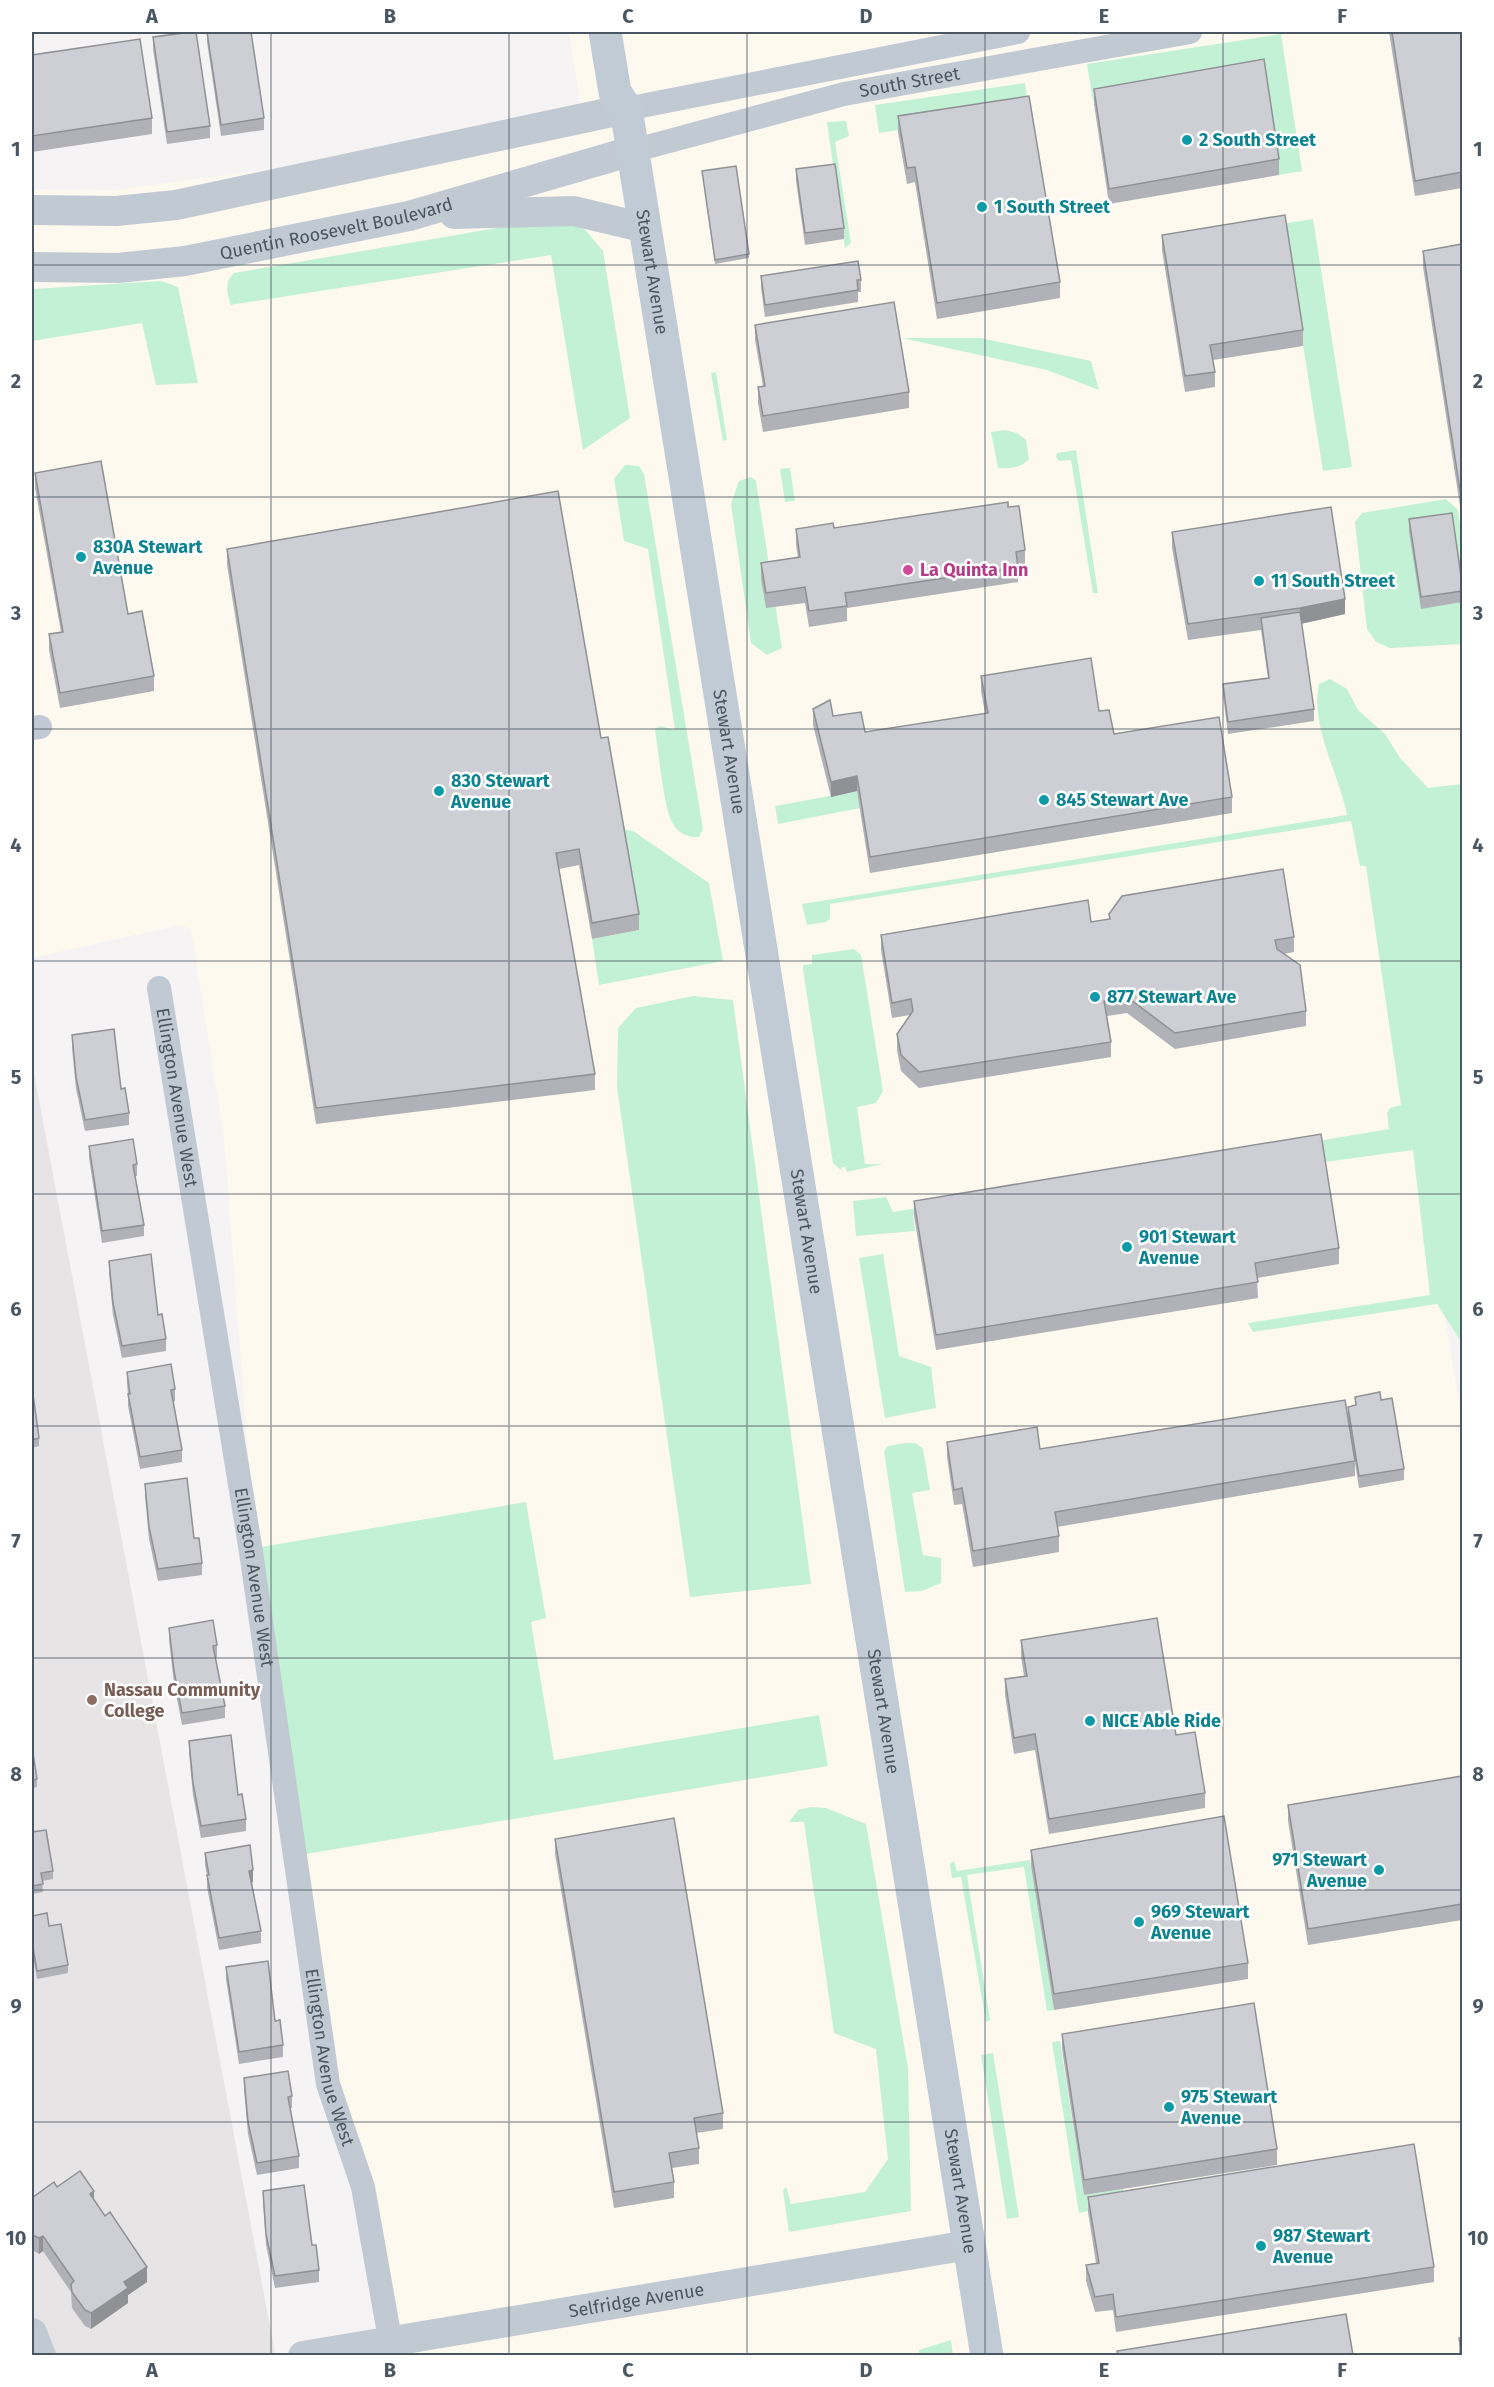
<svg xmlns="http://www.w3.org/2000/svg" width="1494" height="2387" font-family="'Fira Sans',sans-serif">
  <rect width="100%" height="100%" fill="#f5f3f3"/>
  <path fill="#fdf9ef" d="M569,32H1462V801L1437,1267L1462,1422V2355H381L255,1548L224,1138L191,930L181,925L32,958V189L115,190L339,160L580,103Z"/>
  <path fill="#e6e4e5" d="M32,1063L272,2337L275,2355H32Z"/>
  <g fill="#c3f1d5">
    <path d="M1281,34L1302,171L1279,175L1264,75L1093,101L1087,64Z"/>
    <path d="M1025,83L1029,111L879,133L875,105Z"/>
    <path d="M846,121L849,136L835,142L851,243L845,248L827,122Z"/>
    <path d="M561,217L582,226L603,251L630,418L583,450L551,255L236,304L231,305C227,293 224,282 234,273Z"/>
    <path d="M1313,219L1352,467L1323,471L1285,231L1168,242Z"/>
    <path d="M161,281L178,287L198,383L156,385L142,323L32,341V289Z"/>
    <path d="M902,338H980L1091,361L1099,390L1047,370Z"/>
    <path d="M716,372L727,440L723,441L711,373Z"/>
    <path d="M1005,430L1017,433L1026,440L1029,459C1021,468 1009,469 998,468L991,432Z"/>
    <path d="M1076,450L1098,593H1093L1071,460L1059,461L1056,457L1057,453Z"/>
    <path d="M625,465L639,466L644,474L703,829L699,837C688,838 677,833 672,822C664,809 658,748 655,729L660,726L675,730L648,549L624,541L614,479Z"/>
    <path d="M790,468L795,501L785,502L780,469Z"/>
    <path d="M751,477L756,481L782,648L767,655L751,643L731,504L739,481Z"/>
    <path d="M1446,499L1458,510L1462,537V644L1390,648L1376,642L1367,629L1355,522L1362,513Z"/>
    <path d="M1330,679L1347,689L1358,710L1385,734L1400,758L1428,788L1462,784V1343L1437,1304L1253,1332L1248,1323L1430,1295L1413,1150L1325,1162L1323,1149L913,1215L915,1231L856,1236L853,1201L886,1197L893,1212L1389,1129L1387,1113L1390,1108L1401,1105L1366,866H1360L1351,821L830,904V919L826,922L807,925L802,904L1347,815C1339,773 1310,727 1319,684Z"/>
    <path d="M857,791L860,808L778,824L775,806Z"/>
    <path d="M622,829L633,831L709,883L723,961L599,985L592,939L639,930Z"/>
    <path d="M854,949L861,955L883,1091L876,1103L857,1107L865,1164H883L847,1172L845,1167H841L842,1171L833,1163L803,970V965L812,964V955Z"/>
    <path d="M693,996L733,1000L811,1584L690,1597L617,1087L618,1028L636,1008Z"/>
    <path d="M883,1254L899,1356L931,1367L936,1408L885,1418L859,1258Z"/>
    <path d="M905,1443H916L923,1449L930,1490L912,1493L923,1555L941,1558V1583L922,1591L905,1592L884,1451L888,1446Z"/>
    <path d="M526,1502L546,1618L531,1622L554,1760L819,1715L828,1766L306,1854L255,1548Z"/>
    <path d="M811,1807L826,1808L866,1824L908,2068L911,2211L789,2232L783,2190L786,2187L791,2204L865,2192L888,2159L876,2049L834,2033L804,1822H789L798,1810Z"/>
    <path d="M1030,1860L1054,2010L1047,2011L1024,1867L967,1875L990,2020L986,2022L961,1877L952,1878L950,1864L954,1861L957,1871Z"/>
    <path d="M1060,2041L1084,2195L1123,2189L1125,2203L1079,2213L1052,2042Z"/>
    <path d="M993,2053L1019,2217L1007,2219L981,2055Z"/>
    <path d="M951,2340L953,2355H919V2350Z"/>
  </g>
  <g fill="none" stroke-linecap="round" stroke-linejoin="round">
    <g stroke="#c1cad2" stroke-width="24">
      <path d="M626,109L1018,32"/>
      <path id="s1" d="M632,151L844,94L1190,32"/>
      <path d="M32,728L40,727"/>
      <path id="s2" d="M159,988L251,1552L328,2084L363,2187L393,2356"/>
    </g>
    <g stroke="#c1cad2" stroke-width="30">
      <path d="M32,210L116,211L176,205L626,109"/>
      <path d="M454,214L574,211L645,228"/>
      <path id="s3" d="M32,267L118,268L185,261L409,216L632,151"/>
      <path d="M32,2333L41,2356"/>
      <path id="s4" d="M303,2356L969,2245"/>
    </g>
    <path stroke="#c1cbd6" stroke-width="33" id="s5" d="M605,32L615,92L626,109L987,2356"/>
  </g>
  <g fill="#b0b2b7">
    <path d="M207,32L264,118V130L221,136L207,42Z"/>
    <path d="M1389,32H1462V188L1415,196Z"/>
    <path d="M153,37L210,126V138L167,144L153,49Z"/>
    <path d="M32,55L152,118V134L32,152Z"/>
    <path d="M1094,89L1279,159V175L1109,204L1094,104Z"/>
    <path d="M898,116L1060,282V298L937,319L915,182L907,184L898,132Z"/>
    <path d="M796,169L844,228V239L805,245L796,181Z"/>
    <path d="M702,171L749,254V258L715,264Z"/>
    <path d="M1162,235L1303,330V346L1213,360L1215,372V387L1185,392L1162,250Z"/>
    <path d="M1462,244V519L1423,267V251Z"/>
    <path d="M761,276L861,280V292H858V302L765,317L761,288Z"/>
    <path d="M755,325L909,392V408L763,432L758,403V387L763,386L755,340Z"/>
    <path d="M35,473L154,676V691L60,708L49,650V634L61,632L35,488Z"/>
    <path d="M1008,507L1025,550V566L1018,567V582L847,608V621L809,627L805,603L766,608L761,579V563L798,558L796,545V529L834,528Z"/>
    <path d="M1409,519L1462,591V602L1421,609L1409,531Z"/>
    <path d="M1172,532L1345,614L1301,624L1314,709V721L1228,734L1223,696V684L1268,678L1261,630L1188,640L1172,548Z"/>
    <path d="M227,549L601,738L639,914V930L592,939L579,865L559,869L595,1074V1090L316,1124L227,565Z"/>
    <path d="M981,676L1099,711L1114,734L1232,797V813L870,873L857,791L831,797L813,725V709L833,716L865,732L985,713L981,691Z"/>
    <path d="M1109,914L1294,937V952L1284,954L1306,1011V1026L1175,1049L1127,1013L1107,1016L1111,1042V1057L919,1088L901,1071L897,1050V1034L910,1015L892,1018L881,950V935L1091,922L1109,919Z"/>
    <path d="M72,1035L129,1113V1125L85,1131L76,1089L72,1047Z"/>
    <path d="M89,1146L137,1164V1176H135L144,1225V1236L102,1243L89,1158Z"/>
    <path d="M914,1201L1339,1248V1264L1257,1278L1258,1298L936,1350L914,1216Z"/>
    <path d="M109,1261L158,1315L166,1339V1351L122,1358L113,1315L109,1273Z"/>
    <path d="M127,1372L175,1389V1401L173,1402L182,1450V1462L140,1469L128,1406V1394L127,1384Z"/>
    <path d="M32,1387L39,1438V1446L32,1448Z"/>
    <path d="M1355,1397L1381,1400L1404,1469V1480L1359,1488L1355,1463V1476L1057,1527L1059,1536V1552L973,1567L962,1504L954,1505L947,1457V1442L1040,1449L1348,1418V1407L1355,1405Z"/>
    <path d="M145,1484L202,1563V1575L158,1581L149,1539L145,1496Z"/>
    <path d="M169,1628L217,1645V1657L215,1658L225,1706V1718L182,1725L174,1683L169,1640Z"/>
    <path d="M1021,1640L1176,1735L1205,1793V1808L1049,1834L1035,1750L1014,1754L1005,1695V1679L1024,1676L1021,1656Z"/>
    <path d="M189,1741L246,1819V1831L201,1838L193,1795L189,1753Z"/>
    <path d="M32,1747L37,1779V1787L32,1788Z"/>
    <path d="M1462,1776V1920L1308,1945L1288,1821V1805Z"/>
    <path d="M32,1832L53,1871V1879L42,1881L43,1892L32,1894Z"/>
    <path d="M555,1839L723,2113V2129L696,2133L699,2148V2164L672,2168L674,2182V2198L614,2208L555,1854Z"/>
    <path d="M1031,1850L1248,1963V1979L1054,2010L1031,1866Z"/>
    <path d="M205,1853L253,1882L252,1883L261,1931V1943L219,1950L207,1887V1875L205,1865Z"/>
    <path d="M32,1916L68,1965V1973L37,1979L32,1950Z"/>
    <path d="M226,1967L275,2021L283,2045V2057L239,2064L226,1979Z"/>
    <path d="M1062,2034L1277,2149V2165L1084,2195L1062,2049Z"/>
    <path d="M244,2078L292,2096V2108H290L299,2156V2168L257,2175L248,2134L244,2090Z"/>
    <path d="M57,2187L94,2200L147,2282L128,2295V2303L91,2329L85,2326L72,2308L71,2292L43,2251L39,2254L34,2251L32,2249V2198Z"/>
    <path d="M263,2191L312,2245L319,2270V2282L275,2288L266,2245L263,2203Z"/>
    <path d="M1088,2197L1434,2267V2282L1116,2332L1113,2310L1095,2312L1086,2281V2265L1096,2263L1088,2212Z"/>
    <path d="M1459,2338L1462,2355H1459Z"/>
  </g>
  <g fill="#909195">
    <path d="M1345,599V614L1300,624V608Z"/>
    <path d="M857,776V791L831,797V782Z"/>
    <path d="M253,1870V1882L249,1883V1871Z"/>
    <path d="M94,2191V2207L90,2194Z"/>
    <path d="M43,2236V2251L39,2254V2238Z"/>
    <path d="M147,2267V2282L128,2295V2303L91,2329V2313L124,2282Z"/>
  </g>
  <g fill="#cdcfd5" stroke="#909195" stroke-width="1.5">
    <path d="M192,32H196L210,126L167,132L153,37Z"/>
    <path d="M207,32H251L264,118L221,125Z"/>
    <path d="M1392,32H1462V172L1415,181Z"/>
    <path d="M140,39L152,118L32,136V55Z"/>
    <path d="M1264,59L1279,159L1109,189L1094,89Z"/>
    <path d="M1029,96L1060,282L937,303L915,167L907,168L898,116Z"/>
    <path d="M835,164L844,228L805,233L796,169Z"/>
    <path d="M736,166L749,254L715,260L702,171Z"/>
    <path d="M1285,215L1303,330L1210,345L1215,372L1185,376L1162,235Z"/>
    <path d="M1462,244V503L1423,251Z"/>
    <path d="M858,261L861,280H857L858,290L765,305L761,276Z"/>
    <path d="M894,302L909,392L763,416L758,387L765,386L755,325Z"/>
    <path d="M101,461L128,614L142,611L154,676L60,693L49,634L63,632L35,473Z"/>
    <path d="M558,491L601,738L608,737L639,914L592,923L579,849L556,853L595,1074L316,1108L227,549Z"/>
    <path d="M1008,502V507L1019,506L1025,550L1016,552L1018,567L845,593L847,606L809,611L805,587L766,593L761,563L800,557L796,529L833,523L834,528Z"/>
    <path d="M1331,507L1345,599L1300,608L1188,624L1172,532Z"/>
    <path d="M1452,513L1462,583V591L1421,597L1409,519Z"/>
    <path d="M1300,612L1314,709L1228,722L1223,684L1269,678L1261,618Z"/>
    <path d="M1091,658L1099,711L1109,710L1114,734L1219,717L1232,797L870,857L857,776L831,782L813,709L830,700L833,716L861,712L865,732L988,713L981,676Z"/>
    <path d="M1283,869L1294,937L1275,940L1277,949L1300,965L1306,1011L1175,1033L1127,997L1104,1001L1111,1042L919,1072L901,1055L897,1034L913,1011L911,999L892,1003L881,935L1088,900L1091,922L1110,919L1109,914L1122,896Z"/>
    <path d="M114,1029L121,1089L125,1088L129,1113L85,1120L76,1077L72,1035Z"/>
    <path d="M1321,1134L1339,1248L1255,1263L1258,1282L936,1335L914,1201Z"/>
    <path d="M133,1139L137,1164L133,1165L144,1225L102,1231L89,1146Z"/>
    <path d="M151,1254L158,1315L162,1314L166,1339L122,1346L113,1303L109,1261Z"/>
    <path d="M171,1364L175,1389L171,1390L182,1450L140,1457L128,1394H130L127,1372Z"/>
    <path d="M32,1387L39,1438L32,1440Z"/>
    <path d="M1380,1392L1381,1400L1392,1398L1404,1469L1359,1476L1348,1407L1356,1405L1355,1397Z"/>
    <path d="M1345,1400L1355,1461L1055,1512L1059,1536L973,1551L962,1488L954,1490L947,1442L1037,1427L1040,1449Z"/>
    <path d="M187,1478L194,1538H199L202,1563L158,1569L149,1527L145,1484Z"/>
    <path d="M1157,1618L1176,1735L1195,1732L1205,1793L1049,1819L1035,1734L1014,1738L1005,1679L1027,1676L1021,1640Z"/>
    <path d="M213,1620L217,1645L213,1646L225,1706L182,1713L174,1671L169,1628Z"/>
    <path d="M231,1735L238,1795L242,1794L246,1819L201,1826L193,1783L189,1741Z"/>
    <path d="M32,1747L37,1779L32,1780Z"/>
    <path d="M1462,1776V1904L1308,1929L1288,1805Z"/>
    <path d="M1224,1816L1248,1963L1054,1994L1031,1850Z"/>
    <path d="M674,1818L723,2113L694,2118L699,2148L669,2153L674,2182L614,2192L555,1839Z"/>
    <path d="M46,1830L53,1871L41,1873L43,1884L32,1886V1832Z"/>
    <path d="M250,1845L253,1870L249,1871L261,1931L219,1938L207,1875H209L205,1853Z"/>
    <path d="M47,1913L49,1926L61,1924L68,1965L37,1971L32,1942V1916Z"/>
    <path d="M268,1961L275,2021L280,2020L283,2045L239,2052L226,1967Z"/>
    <path d="M1254,2003L1277,2149L1084,2180L1062,2034Z"/>
    <path d="M288,2071L292,2096L288,2097L299,2156L257,2163L248,2122L244,2078Z"/>
    <path d="M1414,2144L1434,2267L1116,2317L1113,2294L1095,2297L1086,2265L1099,2263L1088,2197Z"/>
    <path d="M80,2171L94,2191L90,2194L105,2216L110,2212L147,2267L124,2282L128,2288L91,2313L85,2310L72,2292L71,2284L74,2281L43,2236L39,2238L34,2236L32,2233V2198L54,2182L57,2187Z"/>
    <path d="M304,2185L312,2245H316L319,2270L275,2276L266,2234L263,2191Z"/>
    <path d="M1346,2314L1353,2355H1118L1117,2351Z"/>
    <path d="M1462,2337V2355L1459,2338Z"/>
  </g>
  <path fill="none" stroke="#4a5661" stroke-width="1.5" stroke-opacity="0.55" d="M271,32V2356M509,32V2356M747,32V2356M985,32V2356M1223,32V2356M32,265H1462M32,497H1462M32,729H1462M32,961H1462M32,1194H1462M32,1426H1462M32,1658H1462M32,1890H1462M32,2122H1462"/>
  <g fill="#0f9aa8" stroke="#fff" stroke-width="2">
    <circle cx="1187" cy="140" r="6"/>
    <circle cx="982" cy="207" r="6"/>
    <circle cx="81" cy="557" r="6"/>
    <circle cx="1259" cy="581" r="6"/>
    <circle cx="439" cy="791" r="6"/>
    <circle cx="1044" cy="800" r="6"/>
    <circle cx="1095" cy="997" r="6"/>
    <circle cx="1127" cy="1247" r="6"/>
    <circle cx="1090" cy="1721" r="6"/>
    <circle cx="1379" cy="1870" r="6"/>
    <circle cx="1139" cy="1922" r="6"/>
    <circle cx="1169" cy="2107" r="6"/>
    <circle cx="1261" cy="2246" r="6"/>
  </g>
  <circle fill="#d1479c" stroke="#fff" stroke-width="2" cx="908" cy="570" r="6"/>
  <circle fill="#8d6e63" stroke="#fff" stroke-width="2" cx="92" cy="1700" r="6"/>
  <g text-anchor="middle" stroke-width="5" stroke-linejoin="round" paint-order="stroke">
    <g font-size="18" fill="#4a5661" stroke="#fff">
      <text dy="6" stroke="none"><textPath href="#s1" startOffset="286">South Street</textPath></text>
      <text dy="6" stroke="none"><textPath href="#s3" startOffset="308">Quentin Roosevelt Boulevard</textPath></text>
      <text dy="6" stroke="none"><textPath href="#s5" startOffset="246">Stewart Avenue</textPath></text>
      <text dy="6" stroke="none"><textPath href="#s5" startOffset="732">Stewart Avenue</textPath></text>
      <text dy="6" stroke="none"><textPath href="#s2" startOffset="111">Ellington Avenue West</textPath></text>
      <text dy="6" stroke="none"><textPath href="#s5" startOffset="1218">Stewart Avenue</textPath></text>
      <text dy="6" stroke="none"><textPath href="#s2" startOffset="597">Ellington Avenue West</textPath></text>
      <text dy="6" stroke="none"><textPath href="#s5" startOffset="1704">Stewart Avenue</textPath></text>
      <text dy="6" stroke="none"><textPath href="#s2" startOffset="1083">Ellington Avenue West</textPath></text>
      <text dy="6" stroke="none"><textPath href="#s5" startOffset="2190">Stewart Avenue</textPath></text>
      <text dy="6" stroke="none"><textPath href="#s4" startOffset="338">Selfridge Avenue</textPath></text>
    </g>
    <g font-size="18" font-weight="bold" fill="#0d838f" stroke="#fff" text-anchor="start">
      <text x="1199" y="146">2 South Street</text>
      <text x="994" y="213">1 South Street</text>
      <text x="93" y="553">830A Stewart<tspan x="93" dy="21">Avenue</tspan></text>
      <text x="1271" y="587">11 South Street</text>
      <text x="451" y="787">830 Stewart<tspan x="451" dy="21">Avenue</tspan></text>
      <text x="1056" y="806">845 Stewart Ave</text>
      <text x="1107" y="1003">877 Stewart Ave</text>
      <text x="1139" y="1243">901 Stewart<tspan x="1139" dy="21">Avenue</tspan></text>
      <text x="1102" y="1727">NICE Able Ride</text>
      <text x="1367" y="1866" text-anchor="end">971 Stewart<tspan x="1367" dy="21">Avenue</tspan></text>
      <text x="1151" y="1918">969 Stewart<tspan x="1151" dy="21">Avenue</tspan></text>
      <text x="1181" y="2103">975 Stewart<tspan x="1181" dy="21">Avenue</tspan></text>
      <text x="1273" y="2242">987 Stewart<tspan x="1273" dy="21">Avenue</tspan></text>
    </g>
    <g font-size="18" font-weight="bold" fill="#b23c85" stroke="#fff" text-anchor="start">
      <text x="920" y="576">La Quinta Inn</text>
    </g>
    <g font-size="18" font-weight="bold" fill="#785e54" stroke="#fff" text-anchor="start">
      <text x="104" y="1696">Nassau Community<tspan x="104" dy="21">College</tspan></text>
    </g>
  </g>
  <rect width="1494" height="2387" fill="none" stroke="#ffffff" stroke-width="66"/>
  <rect x="33" y="33" width="1428" height="2321" fill="none" stroke="#4a5661" stroke-width="2"/>
  <g font-size="20" text-anchor="middle" font-weight="bold" fill="#4a5661">
    <text x="152" y="23">A</text>
    <text x="390" y="23">B</text>
    <text x="628" y="23">C</text>
    <text x="866" y="23">D</text>
    <text x="1104" y="23">E</text>
    <text x="1342" y="23">F</text>
    <text x="16" y="156">1</text>
    <text x="1478" y="156">1</text>
    <text x="16" y="388">2</text>
    <text x="1478" y="388">2</text>
    <text x="16" y="620">3</text>
    <text x="1478" y="620">3</text>
    <text x="16" y="852">4</text>
    <text x="1478" y="852">4</text>
    <text x="16" y="1084">5</text>
    <text x="1478" y="1084">5</text>
    <text x="16" y="1316">6</text>
    <text x="1478" y="1316">6</text>
    <text x="16" y="1548">7</text>
    <text x="1478" y="1548">7</text>
    <text x="16" y="1781">8</text>
    <text x="1478" y="1781">8</text>
    <text x="16" y="2013">9</text>
    <text x="1478" y="2013">9</text>
    <text x="16" y="2245">10</text>
    <text x="1478" y="2245">10</text>
    <text x="152" y="2377">A</text>
    <text x="390" y="2377">B</text>
    <text x="628" y="2377">C</text>
    <text x="866" y="2377">D</text>
    <text x="1104" y="2377">E</text>
    <text x="1342" y="2377">F</text>
  </g>
</svg>
